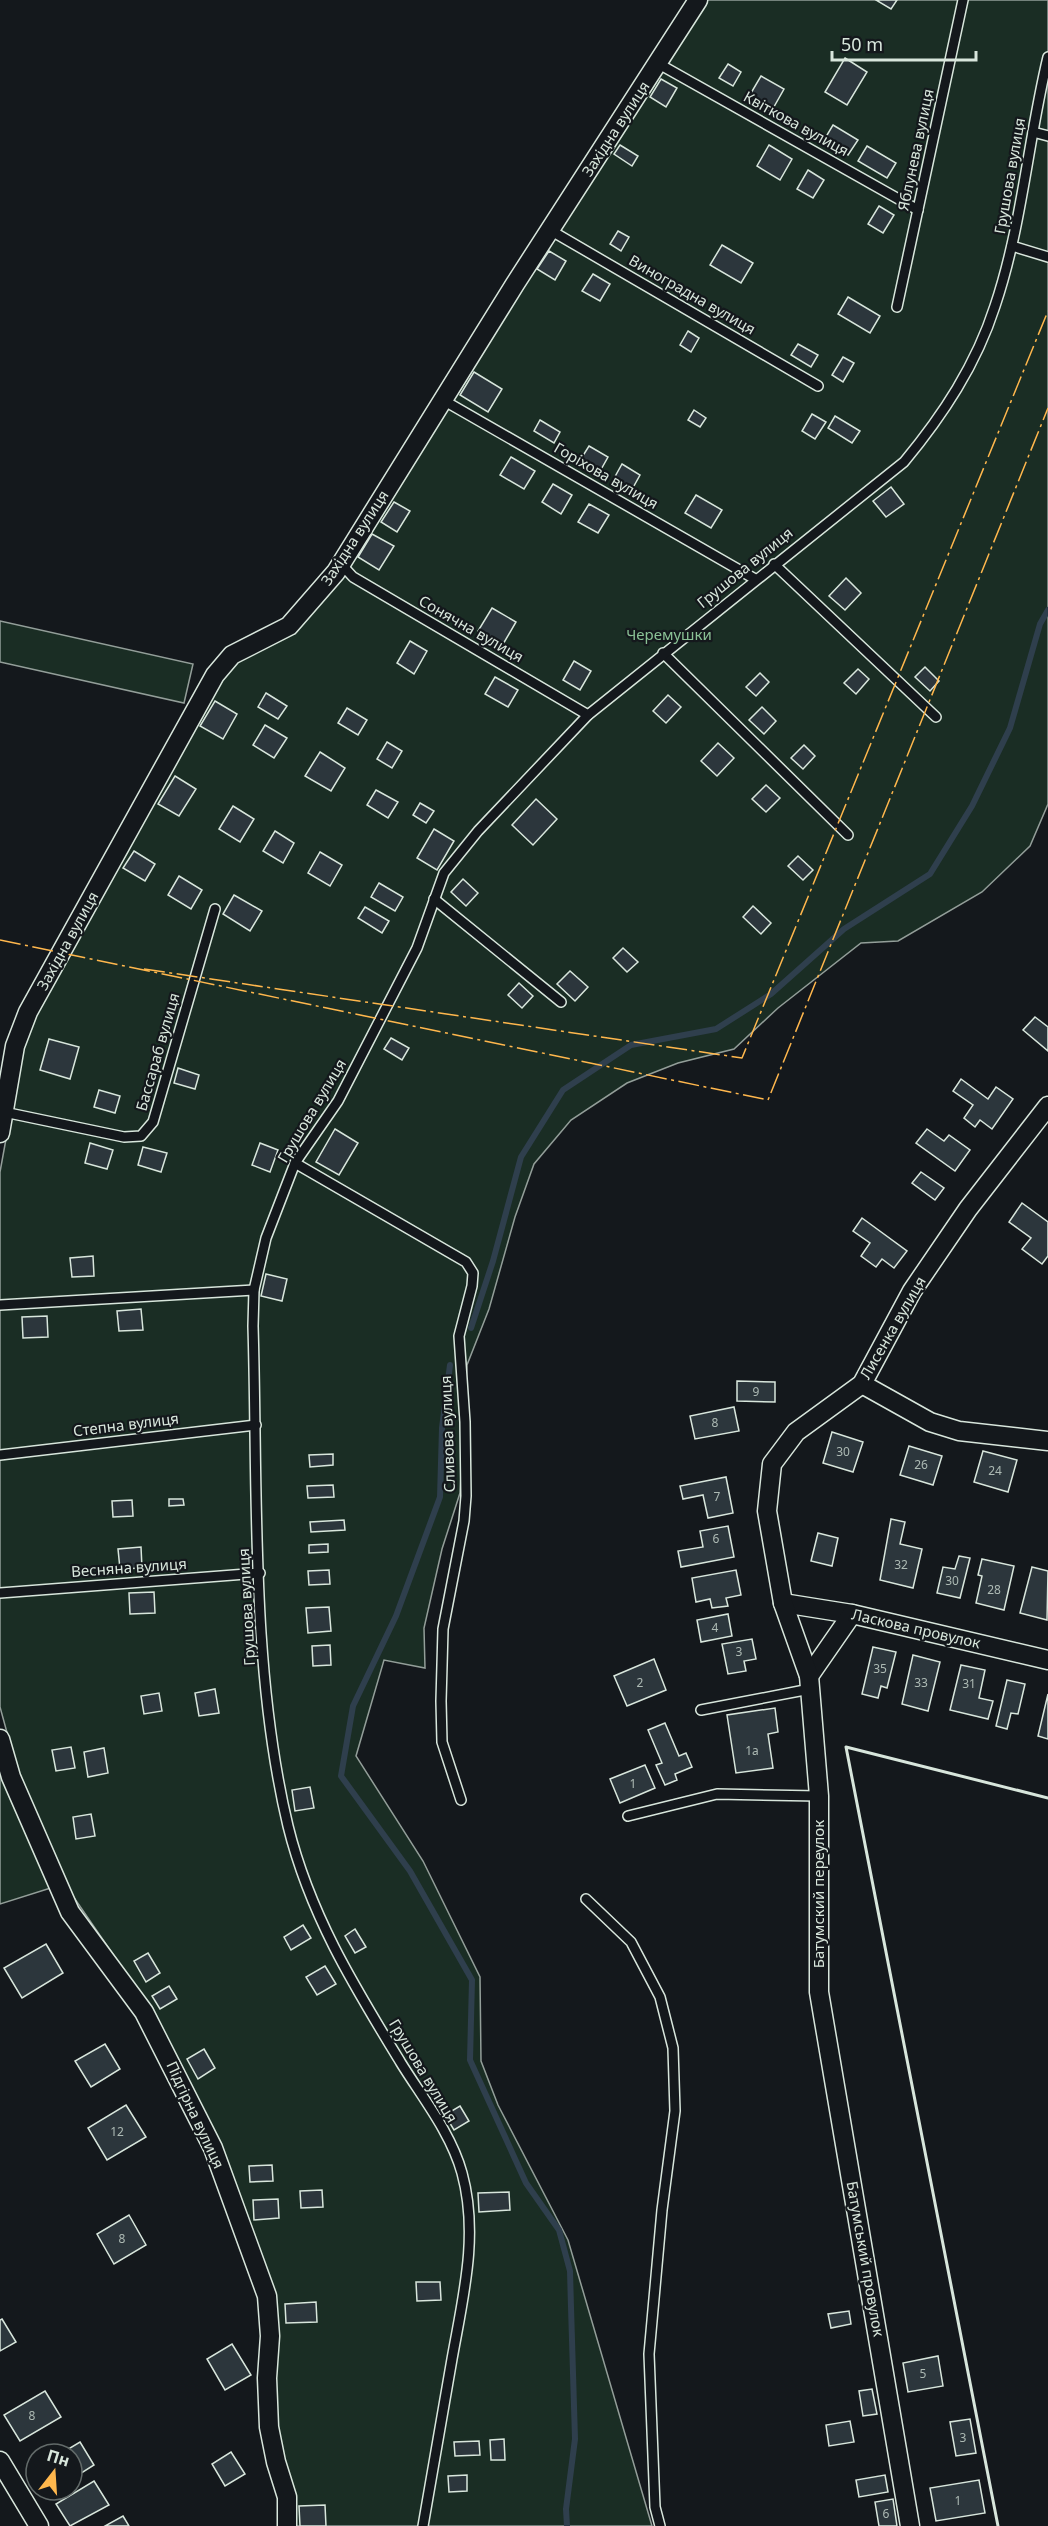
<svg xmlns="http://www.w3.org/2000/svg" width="1048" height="2526" font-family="'Noto Sans',sans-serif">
  <rect width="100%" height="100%" fill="#14181c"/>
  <g fill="#1a2d24" stroke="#939e99" stroke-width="1.5">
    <path d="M706,0H1048V804L1030,846L982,892L898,941L861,943L778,1008L734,1049L678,1063L627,1083L571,1120L534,1164L515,1217L489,1309L467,1365L460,1493L442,1549L424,1628L425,1668L384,1660L356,1756L423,1861L480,1977L481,2061L498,2105L568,2240L652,2526H293L275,2427L273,2382L277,2337L150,2008L66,1886L18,1773L0,1707V1172L22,1051L33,1018L221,680L237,661L293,633L343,577L514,297Z"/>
    <path d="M0,621L193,664L184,703L0,662Z"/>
    <path d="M0,1739L57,1886L0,1904Z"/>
  </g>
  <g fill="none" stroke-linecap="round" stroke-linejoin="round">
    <g stroke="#2f3f4d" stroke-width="6">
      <path d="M471,1328L493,1261L521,1157L563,1090L631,1045L716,1029L771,994L844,929L930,874L972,806L1010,728L1040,624L1048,610"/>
      <path d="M450,1365L442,1428L440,1497L396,1616L353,1706L341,1776L410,1871L472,1980L470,2060L526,2183L559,2230L570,2271L571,2307L575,2439L566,2509L567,2526"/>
    </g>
  </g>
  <g fill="#2c363c" stroke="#d8e6dc" stroke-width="1.5">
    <path d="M876,0H897L891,9Z"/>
    <path d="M845,58L867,72L847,105L825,92Z"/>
    <path d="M728,64L741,72L733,86L719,78Z"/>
    <path d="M761,76L784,89L771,112L748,98Z"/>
    <path d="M661,79L677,88L666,107L650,97Z"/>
    <path d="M833,125L858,140L848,155L824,140Z"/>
    <path d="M620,145L638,156L632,166L614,154Z"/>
    <path d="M769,145L792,159L780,180L757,166Z"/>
    <path d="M867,146L896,163L887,178L858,161Z"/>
    <path d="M808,170L824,180L813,198L797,189Z"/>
    <path d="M879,206L894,215L883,233L868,224Z"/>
    <path d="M618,231L629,237L621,251L610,244Z"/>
    <path d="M722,245L753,263L741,283L710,265Z"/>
    <path d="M549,251L566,261L555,280L537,269Z"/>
    <path d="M593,274L610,284L600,301L582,291Z"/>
    <path d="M848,297L880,316L870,333L838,314Z"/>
    <path d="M688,331L699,338L691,352L680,345Z"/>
    <path d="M798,344L818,355L811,367L791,355Z"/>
    <path d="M843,357L854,363L843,382L832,375Z"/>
    <path d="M474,372L502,389L488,412L460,395Z"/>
    <path d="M694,410L706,418L700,427L688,420Z"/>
    <path d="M812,414L826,422L815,439L802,431Z"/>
    <path d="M835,416L860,431L852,443L828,428Z"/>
    <path d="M540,420L560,432L554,443L534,431Z"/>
    <path d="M589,446L608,457L599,473L579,462Z"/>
    <path d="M511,457L535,471L524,489L500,475Z"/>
    <path d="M622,464L640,475L630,493L612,482Z"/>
    <path d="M553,484L572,495L561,514L542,502Z"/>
    <path d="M891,487L904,504L886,517L873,501Z"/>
    <path d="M696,495L722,510L711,528L685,513Z"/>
    <path d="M394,502L410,511L397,532L381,522Z"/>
    <path d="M589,504L609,515L598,533L578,522Z"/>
    <path d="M372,534L394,546L379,570L358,557Z"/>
    <path d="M846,578L861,593L845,610L829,596Z"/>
    <path d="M492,608L516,622L502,646L478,631Z"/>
    <path d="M410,641L427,651L414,674L397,663Z"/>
    <path d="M574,661L591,671L580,690L563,680Z"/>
    <path d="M925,667L939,681L930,691L915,677Z"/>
    <path d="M858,669L869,679L856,694L844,683Z"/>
    <path d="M760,673L769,682L756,696L746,687Z"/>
    <path d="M495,677L518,690L508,707L485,694Z"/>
    <path d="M266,693L287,706L278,719L258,707Z"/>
    <path d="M668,695L681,707L666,723L653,711Z"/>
    <path d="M215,701L237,714L223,739L200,726Z"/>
    <path d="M762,707L776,721L764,734L749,720Z"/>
    <path d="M347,708L367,720L358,735L338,723Z"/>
    <path d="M265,725L287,738L274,758L253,745Z"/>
    <path d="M387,742L402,751L392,768L377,759Z"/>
    <path d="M718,743L734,758L717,776L701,761Z"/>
    <path d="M804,745L815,756L803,769L791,758Z"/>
    <path d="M320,752L345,768L331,791L305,776Z"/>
    <path d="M175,776L196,789L179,816L158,804Z"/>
    <path d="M766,785L780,798L766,812L752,799Z"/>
    <path d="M376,790L398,802L388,818L367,805Z"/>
    <path d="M536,799L557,819L533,845L512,825Z"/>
    <path d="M420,803L434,811L426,823L413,815Z"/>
    <path d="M233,806L254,819L240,842L219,829Z"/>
    <path d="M434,829L454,841L437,870L417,858Z"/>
    <path d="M275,831L294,843L283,863L263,851Z"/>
    <path d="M134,851L155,864L145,881L123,868Z"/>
    <path d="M320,852L342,865L330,886L308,873Z"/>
    <path d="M798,856L813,870L803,880L788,866Z"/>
    <path d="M179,876L202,890L191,909L168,895Z"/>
    <path d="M463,879L478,893L466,906L451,892Z"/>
    <path d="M379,883L403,897L395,911L371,897Z"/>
    <path d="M234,895L262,911L250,931L223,914Z"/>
    <path d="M753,906L771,923L761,934L743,917Z"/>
    <path d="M365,907L389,921L382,933L358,918Z"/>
    <path d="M623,948L638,962L627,972L613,958Z"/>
    <path d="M570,971L588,987L575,1001L557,984Z"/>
    <path d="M519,983L533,996L522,1008L508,995Z"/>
    <path d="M1035,1017L1048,1027V1051L1023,1030Z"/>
    <path d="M391,1038L409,1048L402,1060L384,1049Z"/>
    <path d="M49,1039L79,1047L70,1079L40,1070Z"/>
    <path d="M178,1068L199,1075L195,1089L174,1083Z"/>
    <path d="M961,1079L988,1099L996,1087L1013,1099L992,1129L980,1120L975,1127L964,1118L973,1105L953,1091Z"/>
    <path d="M99,1090L120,1096L115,1113L94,1107Z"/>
    <path d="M335,1129L358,1143L339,1175L316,1162Z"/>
    <path d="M927,1129L944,1141L949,1135L970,1150L955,1171L916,1143Z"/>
    <path d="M90,1143L113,1150L107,1169L85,1163Z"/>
    <path d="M260,1143L278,1150L270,1172L252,1165Z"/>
    <path d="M143,1147L167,1153L161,1172L138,1165Z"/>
    <path d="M921,1172L944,1188L935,1200L912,1183Z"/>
    <path d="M1022,1203L1048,1222V1256L1042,1264L1022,1249L1031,1238L1009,1222Z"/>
    <path d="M862,1218L907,1251L894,1268L882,1259L876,1267L861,1256L870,1243L853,1231Z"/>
    <path d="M93,1256L94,1276L72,1277L70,1258Z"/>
    <path d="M266,1274L287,1279L282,1301L261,1296Z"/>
    <path d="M141,1309L143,1330L119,1331L117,1311Z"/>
    <path d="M47,1316L48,1337L23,1338L22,1317Z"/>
    <path d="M737,1381L775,1382V1402L737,1401Z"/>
    <path d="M734,1407L739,1431L695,1439L690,1416Z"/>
    <path d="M832,1432L863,1442L853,1472L823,1463Z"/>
    <path d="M909,1446L942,1456L933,1485L900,1475Z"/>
    <path d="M983,1451L1017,1460L1008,1492L974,1482Z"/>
    <path d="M333,1454V1465L310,1467L309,1455Z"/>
    <path d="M726,1477L733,1513L708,1518L703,1495L683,1499L680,1486Z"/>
    <path d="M333,1485L334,1497L308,1498L307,1486Z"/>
    <path d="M169,1499H183L184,1505L169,1506Z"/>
    <path d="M132,1500L133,1516L113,1517L112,1501Z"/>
    <path d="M891,1519L905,1522L900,1544L922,1549L913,1588L880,1580Z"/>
    <path d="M344,1520L345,1530L311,1532L310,1522Z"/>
    <path d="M728,1526L734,1557L681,1567L678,1551L703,1547L700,1531Z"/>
    <path d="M818,1533L838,1538L832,1566L811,1561Z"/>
    <path d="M328,1544V1552L309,1553V1545Z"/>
    <path d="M141,1547L142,1568L120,1569L118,1549Z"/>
    <path d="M959,1556L970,1558L960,1598L937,1593L943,1567L955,1569Z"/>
    <path d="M982,1559L1014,1566L1004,1610L976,1603L982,1576L978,1575Z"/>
    <path d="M1032,1567L1048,1571L1047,1620L1020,1613Z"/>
    <path d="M329,1570L330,1584L309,1585L308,1571Z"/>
    <path d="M736,1570L741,1595L726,1598L728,1606L712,1608L710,1599L696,1602L692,1578Z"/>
    <path d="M154,1592L155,1613L130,1614L129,1593Z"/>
    <path d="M329,1607L331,1631L308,1633L306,1608Z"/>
    <path d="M728,1614L732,1636L701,1642L697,1620Z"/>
    <path d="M752,1639L756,1659L744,1661L746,1671L728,1674L722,1644Z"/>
    <path d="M330,1645L331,1665L313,1666L312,1646Z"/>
    <path d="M873,1647L896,1652L887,1688L881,1686L878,1698L862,1694Z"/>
    <path d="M913,1655L940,1662L928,1711L902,1704Z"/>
    <path d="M654,1659L666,1690L627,1706L614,1676Z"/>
    <path d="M961,1665L985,1670L979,1698L993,1701L988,1719L950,1710Z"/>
    <path d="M1007,1680L1025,1684L1018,1714L1011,1713L1007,1729L996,1726Z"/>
    <path d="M215,1689L219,1713L199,1716L195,1693Z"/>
    <path d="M159,1693L162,1711L144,1714L141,1696Z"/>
    <path d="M1048,1694V1739L1038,1736Z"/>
    <path d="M775,1708L778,1732L768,1734L773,1768L736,1773L727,1715Z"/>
    <path d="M665,1723L679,1756L686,1753L692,1767L675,1774L677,1780L665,1785L656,1765L662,1763L648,1730Z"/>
    <path d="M71,1747L75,1768L56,1771L52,1750Z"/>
    <path d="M104,1748L108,1773L88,1777L84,1752Z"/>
    <path d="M645,1765L655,1788L620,1803L610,1779Z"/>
    <path d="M310,1787L314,1808L295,1811L292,1790Z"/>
    <path d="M91,1814L95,1836L76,1839L73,1817Z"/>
    <path d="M303,1925L311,1938L291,1950L284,1937Z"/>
    <path d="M355,1929L366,1947L355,1953L345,1936Z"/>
    <path d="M46,1944L63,1973L22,1998L4,1968Z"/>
    <path d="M148,1953L160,1973L146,1982L134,1961Z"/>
    <path d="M325,1966L336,1984L317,1995L306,1977Z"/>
    <path d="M169,1986L177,1999L160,2009L152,1996Z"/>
    <path d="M105,2044L120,2069L91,2087L75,2061Z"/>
    <path d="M204,2049L215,2068L198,2079L187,2059Z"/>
    <path d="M126,2105L146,2137L107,2160L88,2128Z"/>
    <path d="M460,2106L469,2121L454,2130L445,2115Z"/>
    <path d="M272,2165L273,2181L250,2182L249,2166Z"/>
    <path d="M322,2190L323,2207L301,2208L300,2191Z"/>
    <path d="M509,2192L510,2210L479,2212L478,2193Z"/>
    <path d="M278,2199L279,2218L254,2220L253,2200Z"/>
    <path d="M129,2215L146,2245L114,2264L97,2234Z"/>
    <path d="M416,2282H440L441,2300L417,2301Z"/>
    <path d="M316,2302L317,2322L286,2323L285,2304Z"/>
    <path d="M849,2311L851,2324L831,2328L828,2314Z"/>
    <path d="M2,2319L16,2342L0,2351V2320Z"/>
    <path d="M232,2344L251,2375L225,2390L207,2359Z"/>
    <path d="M938,2356L943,2386L908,2392L903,2363Z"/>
    <path d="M872,2389L877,2414L863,2416L859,2391Z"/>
    <path d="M45,2391L61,2417L20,2441L4,2415Z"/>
    <path d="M970,2419L976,2453L956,2456L950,2422Z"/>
    <path d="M850,2421L854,2442L829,2446L826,2425Z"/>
    <path d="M504,2439L505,2460H491L490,2440Z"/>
    <path d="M479,2441L480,2455L455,2456L454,2442Z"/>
    <path d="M80,2442L94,2465L72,2479V2454H60Z"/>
    <path d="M231,2452L245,2474L225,2486L212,2464Z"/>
    <path d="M467,2475V2491L449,2492L448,2476Z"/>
    <path d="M885,2475L888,2492L859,2497L856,2480Z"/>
    <path d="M979,2480L985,2513L936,2521L930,2488Z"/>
    <path d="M94,2481L109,2505L70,2526L56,2504Z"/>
    <path d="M893,2499L897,2526H879L875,2502Z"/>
    <path d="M325,2505L326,2526H300L299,2506Z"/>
    <path d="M123,2516L129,2526H105Z"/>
  </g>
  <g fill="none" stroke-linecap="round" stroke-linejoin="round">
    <defs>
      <g id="service">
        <path d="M659,64L918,210"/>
        <path d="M1033,132L1048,136"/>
        <path d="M550,230L818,386"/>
        <path d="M1012,246L1048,257"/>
        <path d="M897,307L963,0"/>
        <path d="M443,400L755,579"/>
        <path d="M341,564L353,577L588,715"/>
        <path d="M774,564L936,717"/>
        <path d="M663,653L848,835"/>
        <path d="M434,899L561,1002"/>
        <path d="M4,1112L124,1137L141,1136L153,1122L215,909"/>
        <path d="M295,1163L466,1262L473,1273L472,1286L459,1336L465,1422L466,1496L464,1521L443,1629L441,1701L442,1742L461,1800"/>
        <path d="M0,1305L254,1290"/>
        <path d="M0,1455L256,1425"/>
        <path d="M0,1593L260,1573"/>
        <path d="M701,1710L810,1689"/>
        <path d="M628,1816L717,1794L819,1796"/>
        <path d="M586,1899L631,1942L660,1997L673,2048L675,2111L662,2210L649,2354L655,2507L660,2526"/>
        <path d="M423,2526C433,2470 442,2415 452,2359C463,2297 479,2235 462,2173C451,2133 422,2097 401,2063C354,1986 310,1915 288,1826C250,1667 258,1489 253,1326L254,1290L266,1238L295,1163L338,1101L417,948L444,873L478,831L588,715L904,462C943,415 976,365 995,306C1022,226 1028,140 1048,57"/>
      </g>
      <g id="minor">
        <path d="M0,1133L15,1046L28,1012L215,675L232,655L289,626L336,572L515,284L698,0"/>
        <path d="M862,1384L930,1422L959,1431L1048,1441"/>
        <path d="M783,1603L852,1614L1048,1660"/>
        <path d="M809,1676L852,1614"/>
        <path d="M0,1739L11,1777L70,1912L144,2012L213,2148L267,2296L270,2336L267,2378L269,2427L276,2462L287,2497V2526"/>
        <path d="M0,2461L39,2526"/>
        <path d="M910,2526L819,1992V1796L809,1676L783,1603L767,1511L772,1464L796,1432L862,1384L912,1291L968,1209L1048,1106"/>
      </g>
    </defs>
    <use href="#service" stroke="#d8e6dc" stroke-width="12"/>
    <use href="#minor" stroke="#d8e6dc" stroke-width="21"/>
    <use href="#service" stroke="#14181c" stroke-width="9"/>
    <use href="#minor" stroke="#14181c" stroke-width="18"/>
    <path stroke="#d8e6dc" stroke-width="3" d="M998,2526L846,1747L1048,1798"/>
    <g stroke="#ffb74d" stroke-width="1.5" stroke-dasharray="21 4.5 3 4.5" stroke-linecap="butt">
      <path d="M0,940L768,1100L1048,408"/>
      <path d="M144,969L742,1058L1048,311"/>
    </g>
  </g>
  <g text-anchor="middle" stroke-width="4.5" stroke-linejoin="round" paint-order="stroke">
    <g font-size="12" fill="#adbab4">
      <text x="756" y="1396">9</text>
      <text x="715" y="1427">8</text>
      <text x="843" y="1456">30</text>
      <text x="921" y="1469">26</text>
      <text x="995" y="1475">24</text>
      <text x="717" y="1501">7</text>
      <text x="716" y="1543">6</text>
      <text x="901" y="1569">32</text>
      <text x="952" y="1585">30</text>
      <text x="994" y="1594">28</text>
      <text x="715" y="1632">4</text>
      <text x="739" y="1656">3</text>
      <text x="880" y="1673">35</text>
      <text x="640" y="1687">2</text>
      <text x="921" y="1687">33</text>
      <text x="969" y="1688">31</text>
      <text x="752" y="1755">1а</text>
      <text x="633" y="1788">1</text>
      <text x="117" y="2136">12</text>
      <text x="122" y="2243">8</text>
      <text x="923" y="2378">5</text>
      <text x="32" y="2420">8</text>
      <text x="963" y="2442">3</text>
      <text x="958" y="2505">1</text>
      <text x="886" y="2518">6</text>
    </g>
    <g font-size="15" fill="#d8e6dc" stroke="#14181c">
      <text transform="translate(796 124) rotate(29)" y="5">Квіткова вулиця</text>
      <text transform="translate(616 129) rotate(-57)" y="5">Західна вулиця</text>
      <text transform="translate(916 150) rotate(-78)" y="5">Яблунева вулиця</text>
      <text transform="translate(1010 176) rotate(-80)" y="5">Грушова вулиця</text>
      <text transform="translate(692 295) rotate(30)" y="5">Виноградна вулиця</text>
      <text transform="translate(606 476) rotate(30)" y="5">Горіхова вулиця</text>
      <text transform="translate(355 538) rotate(-57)" y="5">Західна вулиця</text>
      <text transform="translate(745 568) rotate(-39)" y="5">Грушова вулиця</text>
      <text transform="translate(471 629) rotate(30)" y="5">Сонячна вулиця</text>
      <text transform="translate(68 941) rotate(-61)" y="5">Західна вулиця</text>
      <text transform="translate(158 1052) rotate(-74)" y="5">Бассараб вулиця</text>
      <text transform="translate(312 1111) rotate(-59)" y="5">Грушова вулиця</text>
      <text transform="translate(893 1328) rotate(-60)" y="5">Лисенка вулиця</text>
      <text transform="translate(126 1425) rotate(-7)" y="5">Степна вулиця</text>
      <text transform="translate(448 1434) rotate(-92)" y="5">Сливова вулиця</text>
      <text transform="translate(129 1568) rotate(-4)" y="5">Весняна вулиця</text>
      <text transform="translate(247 1607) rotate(-93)" y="5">Грушова вулиця</text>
      <text transform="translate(916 1629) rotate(13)" y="5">Ласкова провулок</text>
      <text transform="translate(819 1894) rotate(-90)" y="5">Батумский переулок</text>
      <text transform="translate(423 2071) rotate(59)" y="5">Грушова вулиця</text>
      <text transform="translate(195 2115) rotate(65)" y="5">Підгірна вулиця</text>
      <text transform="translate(865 2259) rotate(80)" y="5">Батумський провулок</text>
    </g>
    <g font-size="15" fill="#8ac095" stroke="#14181c">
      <text x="669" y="640">Черемушки</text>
    </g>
  </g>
  <g transform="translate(54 2472) rotate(17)"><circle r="28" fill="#14181c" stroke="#626a69" stroke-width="1.5"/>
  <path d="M0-4.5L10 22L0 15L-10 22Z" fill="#ffb74d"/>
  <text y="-9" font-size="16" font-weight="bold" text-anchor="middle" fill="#d8e6dc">Пн</text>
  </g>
  <path d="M832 51v9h144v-9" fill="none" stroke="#d8e6dc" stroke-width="3"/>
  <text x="841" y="51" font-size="18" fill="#d8e6dc" stroke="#14181c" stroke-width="4.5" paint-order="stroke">50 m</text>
</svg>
